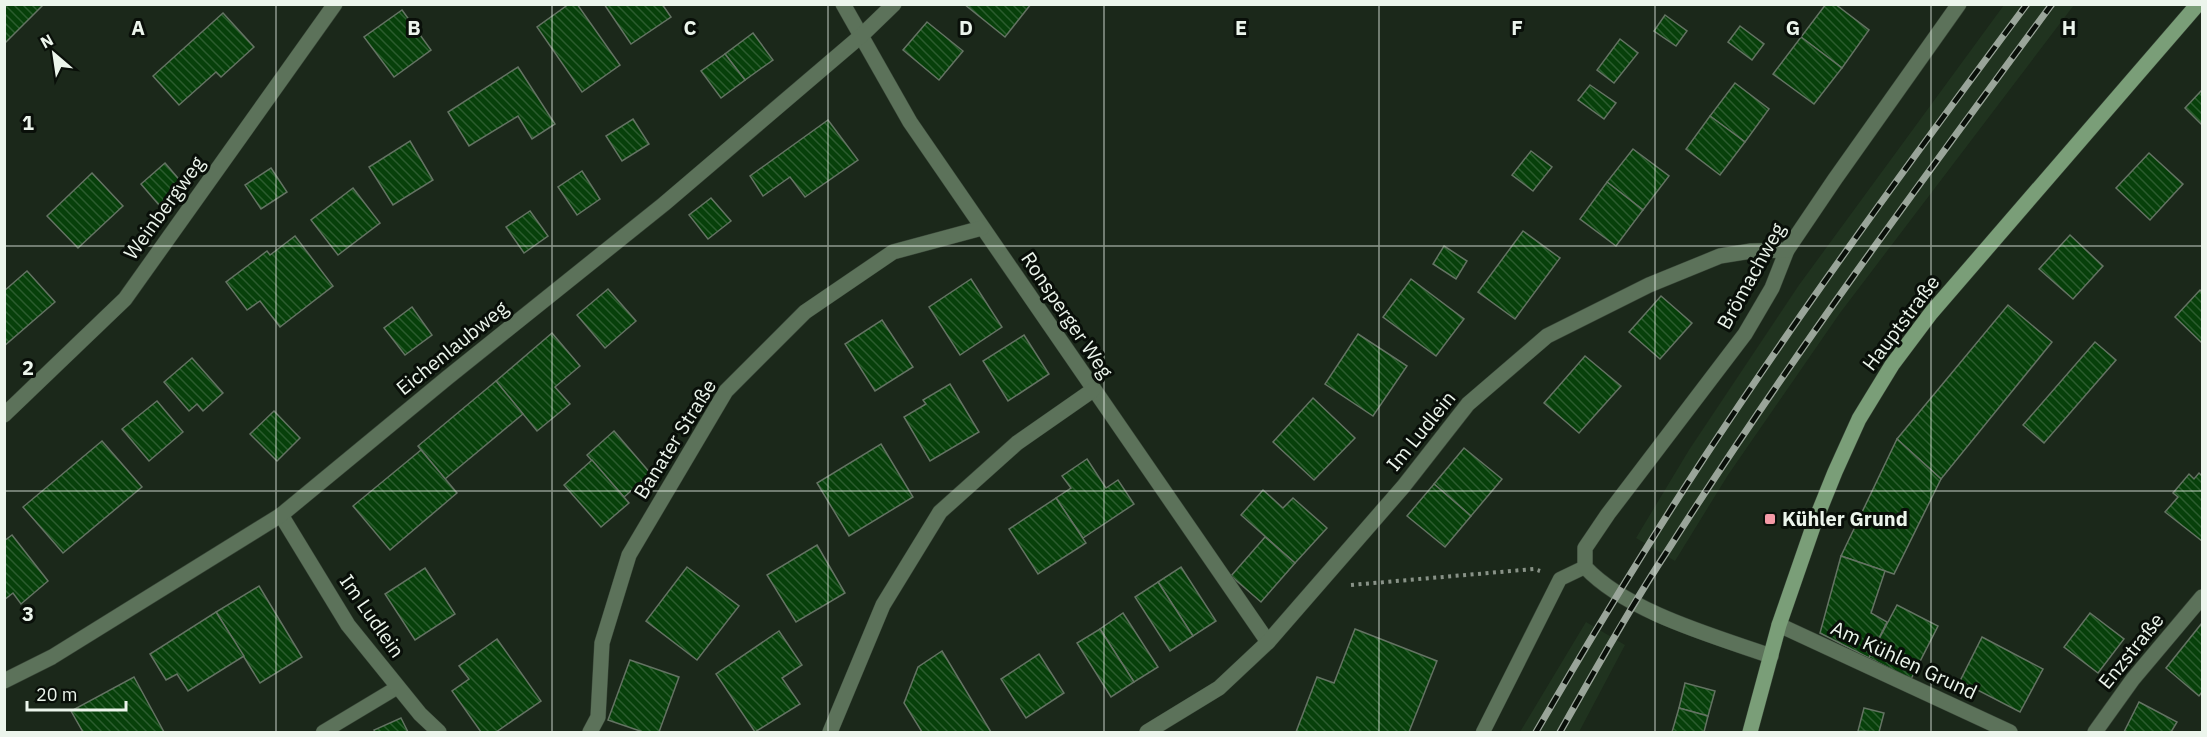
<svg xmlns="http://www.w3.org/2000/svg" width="2207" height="737" font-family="'IBM Plex Sans',sans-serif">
  <defs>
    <pattern id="building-back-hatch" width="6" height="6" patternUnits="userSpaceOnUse" patternTransform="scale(1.5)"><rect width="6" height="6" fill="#07400a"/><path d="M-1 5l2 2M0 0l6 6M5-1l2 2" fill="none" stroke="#2b5c2e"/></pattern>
  </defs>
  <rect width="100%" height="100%" fill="#1b281a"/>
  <g fill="#20331f">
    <path d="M2004,5H2074L1840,313L1728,475L1675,561L1636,538L1689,450L1799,285Z"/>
    <path d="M1586,622L1625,645L1579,732H1520Z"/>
  </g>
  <g fill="url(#building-back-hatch)" stroke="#647363" stroke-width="1.5">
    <path d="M4,4H44L4,44Z"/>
    <path d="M569,4H577L620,65L582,92L537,27Z"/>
    <path d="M604,4H662L671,17L631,44Z"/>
    <path d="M964,4H1031L1005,37Z"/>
    <path d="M1826,4H1835L1869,30L1842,68L1801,37Z"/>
    <path d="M402,10L431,50L394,77L364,37Z"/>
    <path d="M223,13L254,47L221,77L216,72L179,105L153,76Z"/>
    <path d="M1665,15L1687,31L1676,46L1654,31Z"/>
    <path d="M927,22L963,51L939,80L903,50Z"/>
    <path d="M1740,26L1764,44L1752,60L1728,42Z"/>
    <path d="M753,33L773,60L745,80L725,54Z"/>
    <path d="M1801,37L1842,68L1814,104L1773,74Z"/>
    <path d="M1620,39L1638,53L1614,83L1597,70Z"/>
    <path d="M725,54L745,80L721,98L701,71Z"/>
    <path d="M518,67L555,124L532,139L518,116L469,146L448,112Z"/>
    <path d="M1735,83L1769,109L1745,142L1710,116Z"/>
    <path d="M1590,85L1616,103L1604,119L1578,100Z"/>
    <path d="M2202,90V125L2185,108Z"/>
    <path d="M1710,116L1745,142L1720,175L1686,149Z"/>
    <path d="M633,119L649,144L622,161L606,136Z"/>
    <path d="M828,120L858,160L805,197L790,177L763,196L750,176Z"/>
    <path d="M410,141L433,180L393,205L369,167Z"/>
    <path d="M1633,149L1669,176L1643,210L1607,182Z"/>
    <path d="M1531,151L1552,167L1533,191L1512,175Z"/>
    <path d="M2149,153L2183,184L2150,220L2116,188Z"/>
    <path d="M165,163L183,184L159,205L141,184Z"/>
    <path d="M271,168L287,192L261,209L245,185Z"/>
    <path d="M582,171L600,199L577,215L558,187Z"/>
    <path d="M92,173L123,206L78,248L47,216Z"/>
    <path d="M1607,182L1643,210L1616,246L1580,219Z"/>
    <path d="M353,188L380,223L338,255L311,220Z"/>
    <path d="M711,198L731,221L708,239L689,215Z"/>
    <path d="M530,211L548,236L524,253L506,227Z"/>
    <path d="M1523,231L1560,258L1515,319L1478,292Z"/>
    <path d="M2070,235L2103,266L2073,299L2039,269Z"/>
    <path d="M295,236L333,286L280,327L260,301L247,310L226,282L267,251L270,255Z"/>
    <path d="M1444,246L1467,261L1456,279L1433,264Z"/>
    <path d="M27,271L55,302L4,346V291Z"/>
    <path d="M971,279L1002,327L960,355L929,307Z"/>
    <path d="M1411,279L1464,319L1436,356L1383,317Z"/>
    <path d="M608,289L636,321L605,348L577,315Z"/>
    <path d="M2200,290L2202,292V343L2175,317Z"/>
    <path d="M1661,296L1692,323L1660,359L1629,332Z"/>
    <path d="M2008,305L2052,342L1941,479L1897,439Z"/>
    <path d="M412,307L432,335L405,355L384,328Z"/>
    <path d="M882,320L913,367L875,391L845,344Z"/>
    <path d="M552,333L580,366L555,387L570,404L537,431L496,381Z"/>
    <path d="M1358,334L1407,366L1373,416L1325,384Z"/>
    <path d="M1024,335L1049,374L1008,401L983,361Z"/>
    <path d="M2095,342L2116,360L2044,443L2023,425Z"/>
    <path d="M1585,356L1621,386L1579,433L1544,403Z"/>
    <path d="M192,358L223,393L203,411L197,404L189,411L164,382Z"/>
    <path d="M496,381L523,414L445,479L418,446Z"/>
    <path d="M950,384L979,432L930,461L904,417L926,404L923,400Z"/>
    <path d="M1313,398L1355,438L1314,480L1273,442Z"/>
    <path d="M157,401L183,432L149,461L122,429Z"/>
    <path d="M274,411L300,438L277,461L250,434Z"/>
    <path d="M614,431L651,474L624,497L587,455Z"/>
    <path d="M1897,439L1941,479L1894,574L1841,556Z"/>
    <path d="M102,441L142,487L63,553L23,507Z"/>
    <path d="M881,444L913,497L849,536L817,483Z"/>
    <path d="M1464,448L1502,479L1471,516L1434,484Z"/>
    <path d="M421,450L457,493L390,550L353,506Z"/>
    <path d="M1087,459L1106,488L1118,480L1134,504L1083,538L1056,498L1071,488L1062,476Z"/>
    <path d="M592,460L629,503L601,527L564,485Z"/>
    <path d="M2199,473L2202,476V541L2165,512L2178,497L2173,493L2189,474L2194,479Z"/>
    <path d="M1434,484L1471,516L1445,547L1407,516Z"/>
    <path d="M1263,490L1283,508L1293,498L1327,528L1295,563L1241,515Z"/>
    <path d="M1056,498L1086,543L1038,574L1009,529Z"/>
    <path d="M12,535L48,581L21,604L13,593L4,600V541Z"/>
    <path d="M1265,537L1295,563L1261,602L1231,576Z"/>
    <path d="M817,545L845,593L796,622L767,575Z"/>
    <path d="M1841,556L1885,571L1871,613L1887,622L1869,658L1820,633Z"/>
    <path d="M687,567L739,606L697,660L646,621Z"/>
    <path d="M1181,567L1216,621L1193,636L1158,582Z"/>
    <path d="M425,568L455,614L415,640L385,594Z"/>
    <path d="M1158,582L1193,636L1170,651L1135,597Z"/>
    <path d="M259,586L302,657L260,683L216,612Z"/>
    <path d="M1897,605L1938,626L1911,679L1869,658Z"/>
    <path d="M216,612L244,656L188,691L177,674L166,680L150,654Z"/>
    <path d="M1123,613L1158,667L1134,682L1100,629Z"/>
    <path d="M2090,613L2124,639L2098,673L2064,647Z"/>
    <path d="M2202,623V692L2199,696L2166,668Z"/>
    <path d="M1100,629L1134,682L1111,697L1077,643Z"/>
    <path d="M1355,629L1437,661L1409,732H1296L1317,677L1334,683Z"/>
    <path d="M779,631L802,665L782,678L800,704L755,732L716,674Z"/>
    <path d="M1982,637L2043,669L2020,712L1960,681Z"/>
    <path d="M497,639L541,701L496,732H481L452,691L469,679L459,666Z"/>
    <path d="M942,651L991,732H922L904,703L918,667Z"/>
    <path d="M1039,654L1064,693L1026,718L1001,679Z"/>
    <path d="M630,660L679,677L659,732H643L608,720Z"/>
    <path d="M134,677L164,732H83L71,711Z"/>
    <path d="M1685,683L1715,691L1708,716L1679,708Z"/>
    <path d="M2139,702L2177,722L2171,732H2124Z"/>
    <path d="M1679,708L1708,716L1704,732H1672Z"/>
    <path d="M1864,708L1884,713L1879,732L1858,731Z"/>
    <path d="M401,718L408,732H375L374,730Z"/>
  </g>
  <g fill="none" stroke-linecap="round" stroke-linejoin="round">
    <defs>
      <g id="lane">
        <path d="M323,732L398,687"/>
        <path d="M1483,732L1560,579L1585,567"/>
      </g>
      <g id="street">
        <path d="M843,4L910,122L1268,642"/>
        <path d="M4,415L125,299L335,4"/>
        <path d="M281,515L348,625L420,714L439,732"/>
        <path d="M1779,625L2010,732"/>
        <path d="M1771,656C1714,636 1627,612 1585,567V548L1608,514L1745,334L1772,288L1787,250L1835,179L1959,4"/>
        <path d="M4,681L52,657L281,515L447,378L664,204L862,35L894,4"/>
        <path d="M590,732L598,717L602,643L629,555L726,391L805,312L893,252L982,228"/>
        <path d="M830,732L883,605L940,512L1017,443L1093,390"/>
        <path d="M1147,732L1219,688L1268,642L1403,487L1468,404L1547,336L1649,285L1720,256L1751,251L1787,250"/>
        <path d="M2095,732L2133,679L2202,597"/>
      </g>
      <path id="secondary" d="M1750,732L1779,625L1814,524L1835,472L1859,419L1892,365L1931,313L2198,4"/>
    </defs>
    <use href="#lane" stroke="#384537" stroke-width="15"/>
    <use href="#street" stroke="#384537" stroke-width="16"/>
    <use href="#secondary" stroke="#384537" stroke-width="16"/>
    <path stroke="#889287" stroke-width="4" stroke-dasharray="3 4.5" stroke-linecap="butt" d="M1351,585L1534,569L1540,571"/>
    <use href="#lane" stroke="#5c725a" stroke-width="14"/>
    <use href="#street" stroke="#5c725a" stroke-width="15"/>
    <use href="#secondary" stroke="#7a9e78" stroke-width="15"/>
    <defs>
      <g id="rail">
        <path d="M1536,732C1590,639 1645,548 1704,458C1806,303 1916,153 2027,4"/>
        <path d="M1560,732C1594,672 1628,611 1666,553C1786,364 1919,184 2052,4"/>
      </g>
    </defs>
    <use href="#rail" stroke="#9aa59a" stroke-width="7"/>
    <use href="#rail" stroke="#090f09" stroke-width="4.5" stroke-dasharray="14" stroke-linecap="butt"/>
  </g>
  <path fill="none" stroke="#ecf5ec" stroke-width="1.5" stroke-opacity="0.55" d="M276,4V732M552,4V732M828,4V732M1104,4V732M1379,4V732M1655,4V732M1931,4V732M4,246H2202M4,491H2202"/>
  <rect fill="#f49aa6" stroke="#090f09" stroke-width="2" x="1764" y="513" width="12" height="12" rx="3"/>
  <g text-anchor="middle" stroke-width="6" stroke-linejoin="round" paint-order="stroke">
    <g font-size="20" fill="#ecf5ec" stroke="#090f09">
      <text transform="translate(164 208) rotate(-54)" y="7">Weinbergweg</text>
      <text transform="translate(1751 276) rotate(-61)" y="7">Brömachweg</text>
      <text transform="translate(1067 315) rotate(56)" y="7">Ronsperger Weg</text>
      <text transform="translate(1901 323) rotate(-53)" y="7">Hauptstraße</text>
      <text transform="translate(452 348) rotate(-39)" y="7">Eichenlaubweg</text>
      <text transform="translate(1421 431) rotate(-51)" y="7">Im Ludlein</text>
      <text transform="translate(675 439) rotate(-58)" y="7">Banater Straße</text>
      <text transform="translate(372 616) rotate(55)" y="7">Im Ludlein</text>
      <text transform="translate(2131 651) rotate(-51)" y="7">Enzstraße</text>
      <text transform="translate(1904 660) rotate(25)" y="7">Am Kühlen Grund</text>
    </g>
    <g font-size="20" font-weight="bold" fill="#ecf5ec" stroke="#090f09" text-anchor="start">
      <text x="1782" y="526">Kühler Grund</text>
    </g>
  </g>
  <g font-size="20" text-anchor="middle" font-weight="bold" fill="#ecf5ec" stroke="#090f09" stroke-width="6" stroke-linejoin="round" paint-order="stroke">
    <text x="138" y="35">A</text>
    <text x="414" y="35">B</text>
    <text x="690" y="35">C</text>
    <text x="966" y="35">D</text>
    <text x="1241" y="35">E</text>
    <text x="1517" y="35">F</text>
    <text x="1793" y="35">G</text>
    <text x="2069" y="35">H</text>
    <text x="28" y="130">1</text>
    <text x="28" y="375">2</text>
    <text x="28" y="621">3</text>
  </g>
  <rect width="2207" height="737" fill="none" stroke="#ecf5ec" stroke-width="12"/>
  <g transform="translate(54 54) rotate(331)" stroke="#090f09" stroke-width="4.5" paint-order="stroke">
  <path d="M0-4.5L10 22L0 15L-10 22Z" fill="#ecf5ec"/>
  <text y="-9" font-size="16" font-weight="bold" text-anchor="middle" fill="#ecf5ec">N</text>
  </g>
  <path d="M27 701v9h99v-9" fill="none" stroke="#ecf5ec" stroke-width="3"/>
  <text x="36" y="701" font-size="18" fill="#ecf5ec" stroke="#090f09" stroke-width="4.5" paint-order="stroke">20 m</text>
</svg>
